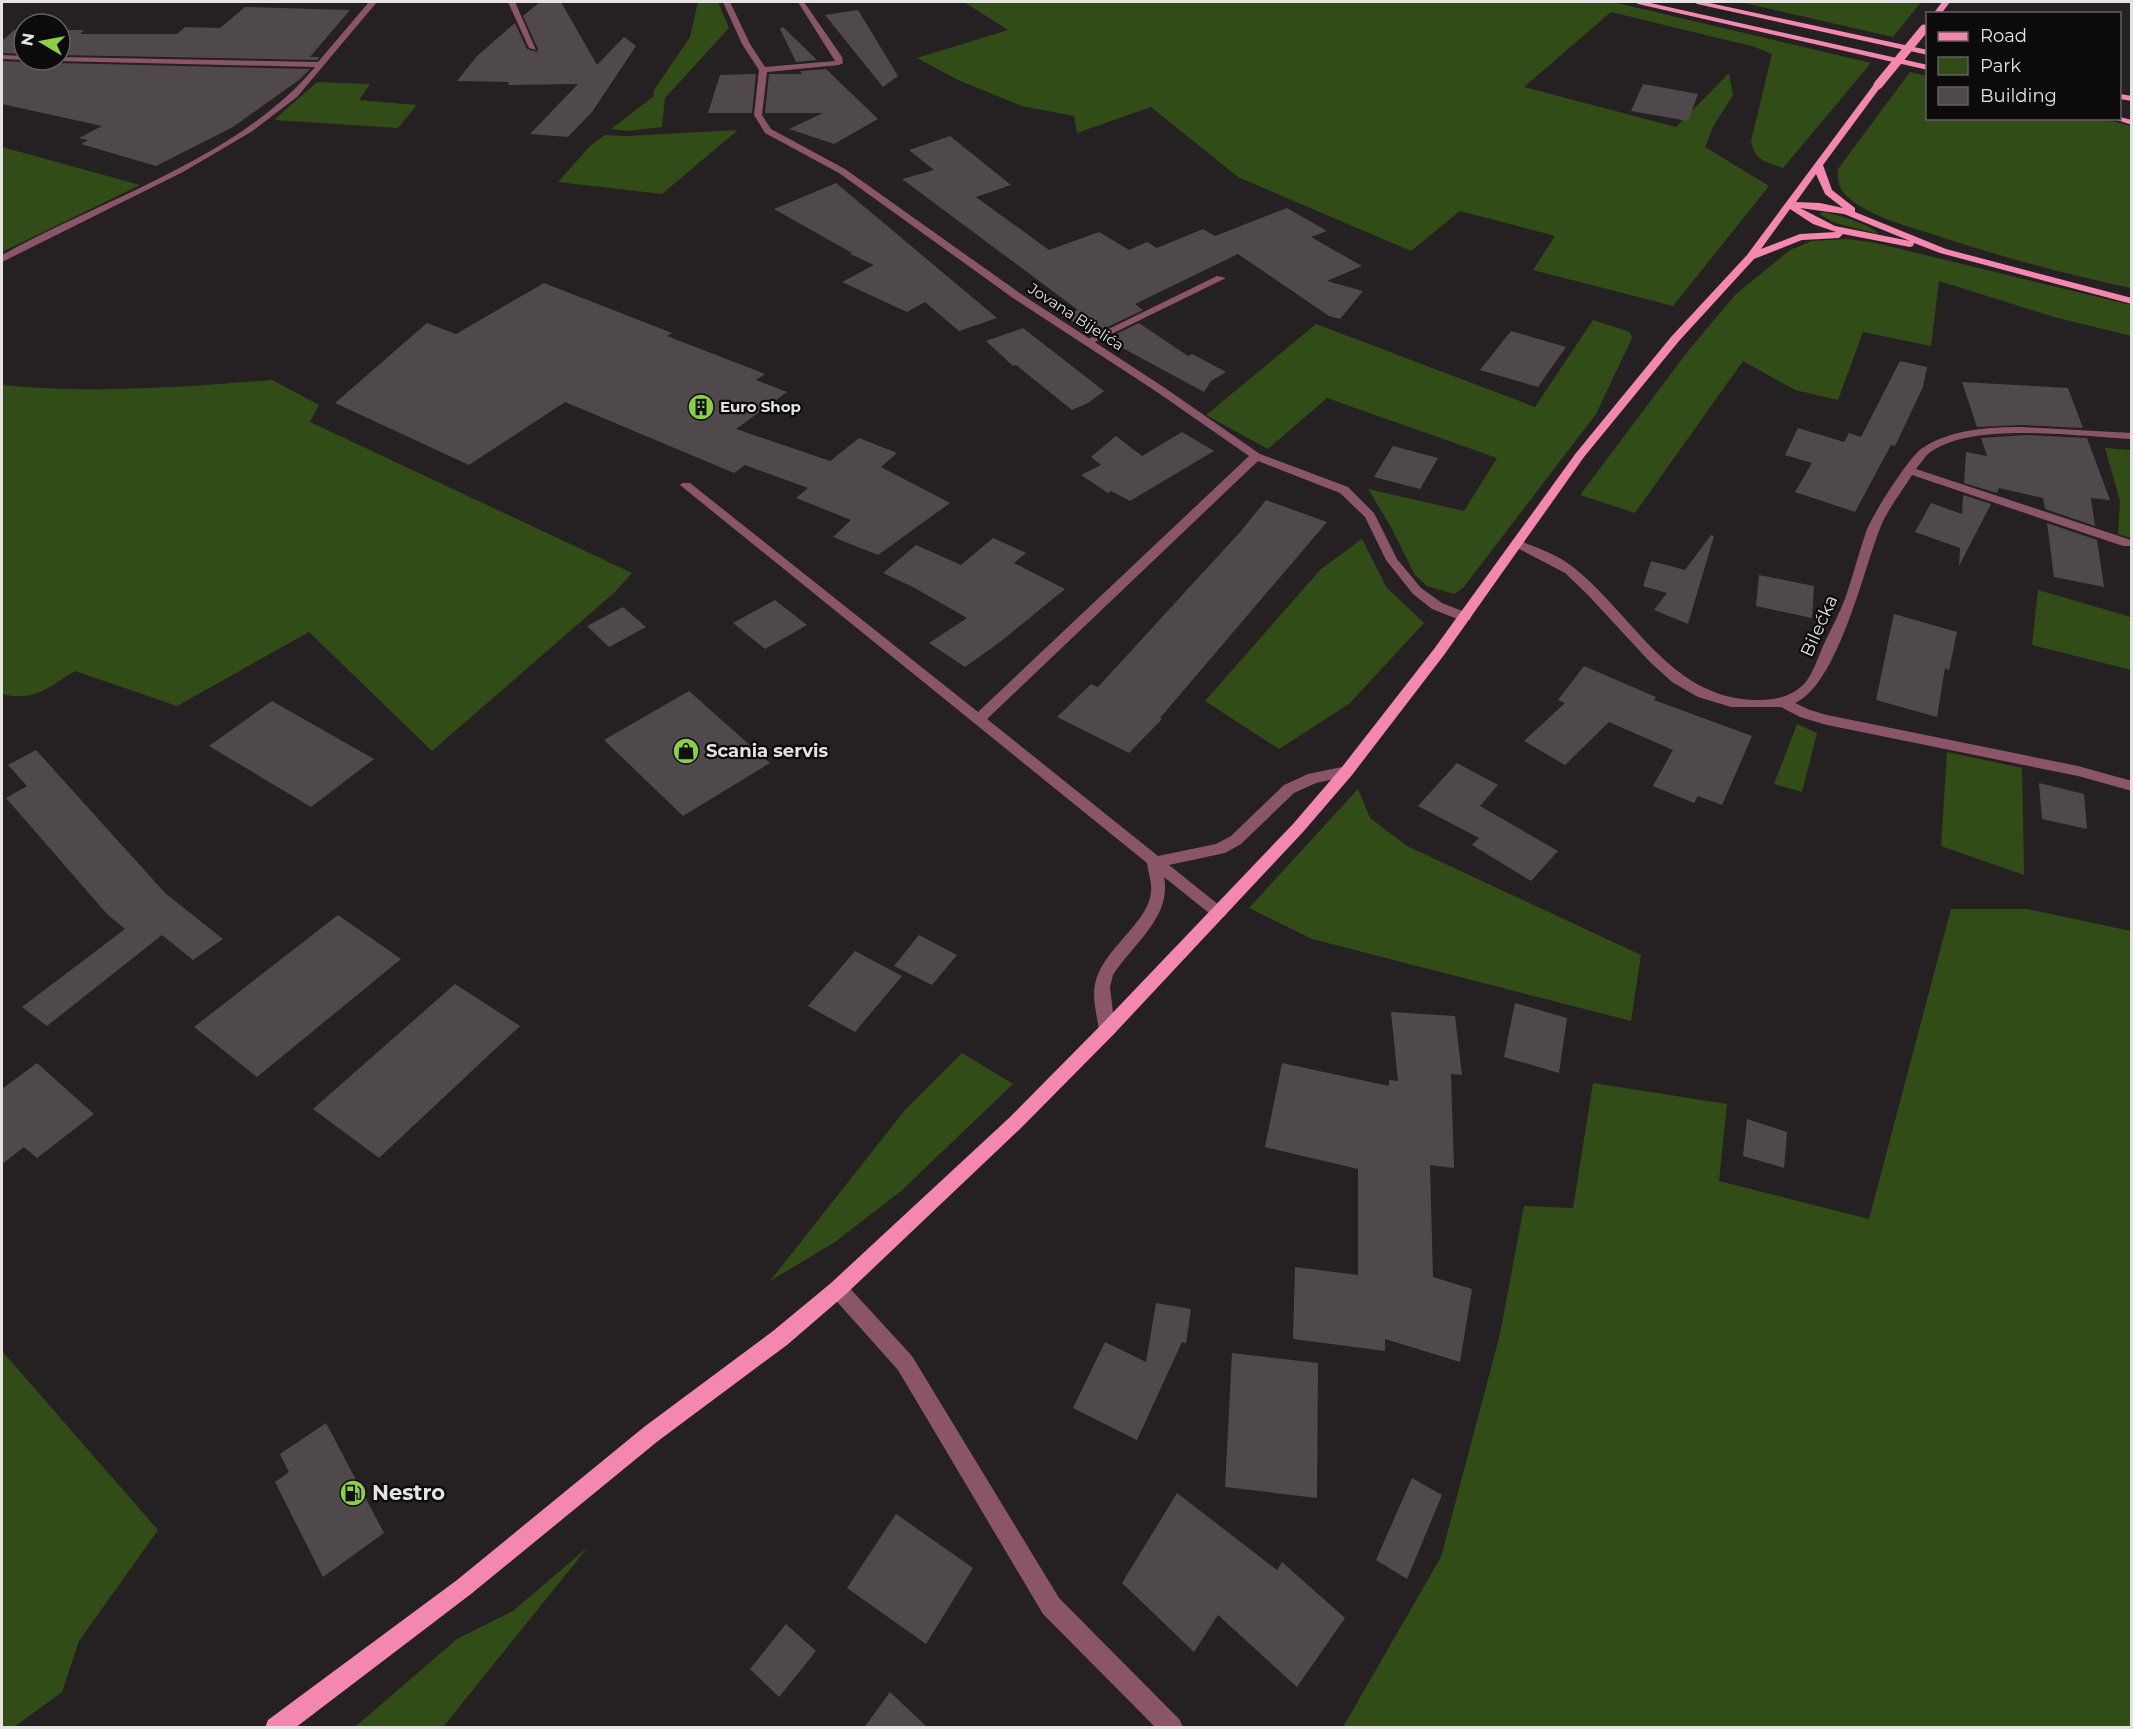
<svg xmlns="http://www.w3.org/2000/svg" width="2133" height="1729" font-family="Montserrat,sans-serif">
  <rect width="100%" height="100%" fill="#252021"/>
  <g fill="#324c17">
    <path d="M698,2H718L729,28L665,98L662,127L628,131L611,129L654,96V90L690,37Z"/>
    <path d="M964,2H1613L1871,63L1783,168C1766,162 1754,160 1751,141L1772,54L1755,47L1611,12L1524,87L1676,127L1729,73L1733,95L1714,125L1705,147L1769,186L1673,306L1533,270L1555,236L1460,211L1411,251L1238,177L1151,107L1077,133L1074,116L1022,106L958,80L917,58L1008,30Z"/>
    <path d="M1740,2H1921L1893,37Z"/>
    <path d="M1910,72L1927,76L1928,118H2101L2131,126V288C2064,274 1998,256 1932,234C1905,225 1871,217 1849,198C1839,189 1837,182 1838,169Z"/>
    <path d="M317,82L370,84L359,100L417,105L398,128L274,120Z"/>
    <path d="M738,130L662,194L558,182L590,146L605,135L626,136Z"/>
    <path d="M2,147L140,185L2,252Z"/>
    <path d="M1823,212C1841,216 1865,222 1879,234L1835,223L1819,214Z"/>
    <path d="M1847,239L1876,243L2131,305V336L2054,317L1939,281L1931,346L1863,332L1838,400L1795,390L1743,361L1635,513L1580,495L1688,351L1736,294L1790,250L1812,241Z"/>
    <path d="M1593,320L1630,332L1632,338L1596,414L1463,588L1454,594L1427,586L1415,575L1391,527L1368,489L1464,511L1497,458L1327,398L1268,449L1206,415L1316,324L1535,407Z"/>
    <path d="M272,380L319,405L310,422L632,573L616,591L432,751L309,632L177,706L75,671C48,687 36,702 2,694V385C92,394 182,387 272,380Z"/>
    <path d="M2105,448L2131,450V538L2118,534L2120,501Z"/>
    <path d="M1362,539L1387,588L1424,623L1349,704L1279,749L1205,701L1321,569Z"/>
    <path d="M2038,590L2131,617V670L2032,645Z"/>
    <path d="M1797,724L1817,733L1802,792L1774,784Z"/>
    <path d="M1947,752L2022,768L2024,875L1941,846Z"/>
    <path d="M1358,789L1370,818L1407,846L1641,955L1631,1021L1312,939L1249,908Z"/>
    <path d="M1951,909H2027L2131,931V1727H1343L1441,1557L1500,1334L1524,1206L1573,1208L1593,1083L1727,1104L1719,1181L1869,1219Z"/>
    <path d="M962,1053L1013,1084L901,1191L835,1242L770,1281L905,1110Z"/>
    <path d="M2,1351L158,1530L79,1641L62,1692L14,1727H2Z"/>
    <path d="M588,1547L443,1727H355L457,1639L513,1611Z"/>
  </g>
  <g fill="#4f494b">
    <path d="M540,2H561L597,65L624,37L636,46L592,112L568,137L530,134L578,84L508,85L509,82L457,81L477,56L515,23L527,49L537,52L538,49L523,16Z"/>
    <path d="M245,7L350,10L310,57H319L317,60L60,55V30H84L80,34H177L185,27L220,28Z"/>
    <path d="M858,10L898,76L883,87L825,15Z"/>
    <path d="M783,27L817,60L796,62L780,29Z"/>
    <path d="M14,30H24V54L2,53V41Z"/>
    <path d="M28,60H55L57,63L310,69L299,80L233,127L156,166L81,144L88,140L79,138L102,126L2,104V61L26,62Z"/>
    <path d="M826,69L878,119L834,144L789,129L823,113H765L769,74H802L800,71Z"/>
    <path d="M756,74L752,113H708L720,75Z"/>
    <path d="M1643,84L1698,94L1688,121L1631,111Z"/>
    <path d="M950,136L1011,185L976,197L1049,250L1099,232L1129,250L1147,242L1157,248L1203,229L1215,236L1287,208L1327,231L1311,237L1362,266L1327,281L1363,291L1340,319L1329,316L1238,254L1135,304L1143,310L1095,333L1061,316L1078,310L902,179L934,170L909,150Z"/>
    <path d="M836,183L997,318L959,331L925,302L907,312L842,282L874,265L850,254L852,253L774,209Z"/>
    <path d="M544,283L672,333L667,336L765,374L756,380L787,392L736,429L830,461L859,438L897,453L881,467L950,503L878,555L833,537L851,520L796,498L808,488L745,465L734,473L565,402L469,465L335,403L427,323L456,334Z"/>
    <path d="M1139,323L1188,356L1192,354L1226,372L1211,381L1204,392L1106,339Z"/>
    <path d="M1023,328L1104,391L1088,403L1072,410L1016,365L1013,366L986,341Z"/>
    <path d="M1511,331L1566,347L1538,387L1480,370Z"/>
    <path d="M1900,361L1927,367L1923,387L1895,446L1891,445L1855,512L1795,492L1812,463L1785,455L1798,428L1844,442L1849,433L1861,437Z"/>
    <path d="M1962,382L2068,388L2083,428L2022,425L1977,427Z"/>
    <path d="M1182,432L1214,451L1130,501L1111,491L1108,493L1081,475L1101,465L1091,457L1116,436L1142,456Z"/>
    <path d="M2026,435L2087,438L2110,500L2091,498L2095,526L2045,509L2043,498L1999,488L1997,493L1964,483L1966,452L1987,456L1981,438Z"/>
    <path d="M1393,446L1438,458L1420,489L1374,477Z"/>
    <path d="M1963,495L1991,504L1959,566L1960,548L1915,532L1931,503L1962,514Z"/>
    <path d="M1266,500L1327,522L1160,718L1162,719L1129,753L1057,717L1091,684L1098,687L1241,531Z"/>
    <path d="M2047,523L2097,540L2104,587L2054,577Z"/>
    <path d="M1711,535L1714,536L1688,624L1654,610L1667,593L1643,586L1651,561L1685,570Z"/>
    <path d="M993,538L1026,553L1014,563L1065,589L1000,642L965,667L929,643L967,618L913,587L883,573L916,545L961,565Z"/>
    <path d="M1759,575L1814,586L1812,618L1756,606Z"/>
    <path d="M775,600L807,625L765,649L733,623Z"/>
    <path d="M623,607L646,627L609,647L587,626Z"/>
    <path d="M1894,614L1957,632L1949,670L1945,668L1937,717L1876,700Z"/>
    <path d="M1584,666L1656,697L1654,700L1752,736L1722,805L1698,796L1694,803L1653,786L1673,750L1609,722L1565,765L1524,741L1565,703L1558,700Z"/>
    <path d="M689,691L770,763L683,816L604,740Z"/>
    <path d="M272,701L374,759L311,807L209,746Z"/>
    <path d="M36,750L165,893L223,939L193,960L162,935L47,1026L22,1007L125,929L107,914L6,798L27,786L8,765Z"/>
    <path d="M1457,763L1498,785L1480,806L1558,851L1531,881L1472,845L1479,838L1418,806Z"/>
    <path d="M2039,783L2084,794L2087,829L2042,819Z"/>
    <path d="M338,915L401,959L257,1077L194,1027Z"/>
    <path d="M919,935L957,955L932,985L894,966Z"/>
    <path d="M855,951L902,976L855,1032L808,1006Z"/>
    <path d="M455,984L520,1026L379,1158L313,1109Z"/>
    <path d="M1515,1003L1567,1018L1559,1073L1504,1057Z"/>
    <path d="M1391,1012L1455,1016L1462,1075L1451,1074L1454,1168L1430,1165L1433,1277L1472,1289L1460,1362L1385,1339V1351L1293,1339L1295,1267L1358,1275V1169L1265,1147L1282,1063L1389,1086V1080L1398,1081Z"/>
    <path d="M37,1063L94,1114L37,1158L24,1147L2,1164V1089Z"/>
    <path d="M1747,1119L1787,1132L1784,1168L1743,1156Z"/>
    <path d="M1156,1303L1191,1309L1186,1343L1182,1342L1137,1440L1073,1408L1105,1342L1146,1362Z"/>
    <path d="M1232,1353L1318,1363L1317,1498L1225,1487Z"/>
    <path d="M326,1423L384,1533L323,1577L275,1482L289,1472L280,1454Z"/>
    <path d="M1412,1478L1442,1495L1407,1579L1376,1560Z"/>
    <path d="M1177,1493L1277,1570L1282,1562L1345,1618L1297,1687L1218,1615L1194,1652L1122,1583Z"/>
    <path d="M896,1514L973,1568L926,1644L847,1588Z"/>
    <path d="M786,1624L816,1651L779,1697L750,1669Z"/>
    <path d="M890,1692L928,1728H864Z"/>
  </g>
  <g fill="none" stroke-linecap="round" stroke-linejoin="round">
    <path fill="#8a5568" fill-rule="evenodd" d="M1217,276L1226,278L1091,344L1082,342Z"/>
    <g fill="#8a5568" fill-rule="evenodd">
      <path d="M369,2H377L297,97L251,132L183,172L2,262V255C103,199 240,157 315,67L57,61L60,60V57L318,62Z"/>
      <path d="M508,2H515L536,50L529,48Z"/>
      <path d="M723,2H730L750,44L765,67L835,61L798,2H804L842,57L843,63L839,65L767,72L762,115L771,129L845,169L1021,294L1165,388L1260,454L1348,487L1374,513L1397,559L1421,588L1442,603L1470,614L1471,617L1470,620H1460L1432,609L1413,594L1386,560L1365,517L1340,493L1258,461L987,719L1158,856L1216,844L1231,836L1284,785L1308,774L1347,766L1354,771L1352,775L1316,783L1294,793L1241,844L1225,853L1169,865L1224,909L1227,913L1224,917H1214L1164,877C1172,917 1133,944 1113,975L1110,987L1115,1030L1113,1035L1107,1037L1101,1035L1099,1030C1097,1016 1092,998 1095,984C1102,949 1150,922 1151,891C1152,882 1148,872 1147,863L680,485L682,483H690L978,712L1249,456L1157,392L1013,298L839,173L765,133L754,115L759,70L742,44Z"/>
      <path d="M2,55L24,56L26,60L2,59Z"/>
      <path d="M2022,427L2132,433V439C2079,437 1970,420 1928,454C1924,458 1920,464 1916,469L2131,540V546H2123L1912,475C1901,493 1886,511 1879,531C1863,572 1837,685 1795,703L1810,710L1827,715L2078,766L2132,781V791L2078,776L1827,725L1800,717L1781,707H1731L1698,697L1672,682L1650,662L1587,594L1565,573L1510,544L1516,540L1520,541C1538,548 1558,555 1573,567C1638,619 1676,710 1773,699C1785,697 1797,692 1805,683C1813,673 1818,658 1823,646C1831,629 1841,611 1847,593C1854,572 1859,552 1866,532C1872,515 1908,459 1921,449C1950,429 1989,427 2022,427Z"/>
      <path d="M838,1280L845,1283L912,1356L1059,1598L1180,1720L1183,1728H1156L1043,1614L898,1370L831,1295L829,1289L831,1283Z"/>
    </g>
    <g fill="#f487af" fill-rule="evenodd">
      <path d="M1635,2H1646L1928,65V70L1638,4Z"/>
      <path d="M1694,2H1705L1928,50V55L1697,4Z"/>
      <path d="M1942,2H1950L1941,14H1933Z"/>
      <path d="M1878,82L1882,85L1823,165L1832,190L1855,208V212L1946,249L2132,298V304L1940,253L1914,243L1913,246L1910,247L1843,234L1839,238L1802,240L1754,259L1679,341L1584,457L1444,655L1352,775L1303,832L1113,1035L1021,1128L845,1295L787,1345L658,1441L471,1594L295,1728H265L268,1720L457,1580L644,1427L773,1331L831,1283L1009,1118L1101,1025L1293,824L1342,767L1434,649L1576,453L1671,337L1747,255L1875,83ZM1816,174L1825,194L1843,208L1820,203L1796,202ZM1800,208L1844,214L1910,241L1835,226ZM1790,209L1813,224L1836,232L1800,234L1761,249Z"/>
      <path d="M2120,94L2132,96V101L2120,99Z"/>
      <path d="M2120,117L2132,120V125L2111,118H2120Z"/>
    </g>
    <path stroke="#f487af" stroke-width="9" d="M1878,85L1924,29"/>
  </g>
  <defs>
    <symbol id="building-disc" viewBox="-11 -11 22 22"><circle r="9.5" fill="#8cce45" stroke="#0d0a0b"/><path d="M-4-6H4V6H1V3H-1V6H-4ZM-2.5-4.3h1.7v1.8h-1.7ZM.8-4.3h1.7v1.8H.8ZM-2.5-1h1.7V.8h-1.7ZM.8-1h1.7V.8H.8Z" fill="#111"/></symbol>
    <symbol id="shop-disc" viewBox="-11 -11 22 22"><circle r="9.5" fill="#8cce45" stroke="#0d0a0b"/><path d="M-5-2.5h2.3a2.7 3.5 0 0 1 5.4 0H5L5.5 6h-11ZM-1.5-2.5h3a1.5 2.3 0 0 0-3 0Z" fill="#111"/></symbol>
    <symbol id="fuel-disc" viewBox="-11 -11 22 22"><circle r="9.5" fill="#8cce45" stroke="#0d0a0b"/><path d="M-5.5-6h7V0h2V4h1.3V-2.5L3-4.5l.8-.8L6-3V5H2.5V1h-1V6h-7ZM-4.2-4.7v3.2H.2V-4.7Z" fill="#111"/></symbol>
  </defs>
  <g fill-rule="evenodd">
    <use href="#building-disc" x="686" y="392" width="30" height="30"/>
    <use href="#shop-disc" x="671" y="736" width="30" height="30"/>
    <use href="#fuel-disc" x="338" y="1478" width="30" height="30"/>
  </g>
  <g text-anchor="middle" stroke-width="4.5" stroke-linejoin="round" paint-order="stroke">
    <g font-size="15" fill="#e5e2e3" stroke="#0d0a0b">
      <text transform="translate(1076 317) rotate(33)" y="5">Jovana Bijelića</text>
    </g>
    <g font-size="15" font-weight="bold" fill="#e5e2e3" stroke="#0d0a0b" text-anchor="start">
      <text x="720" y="412">Euro Shop</text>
    </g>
    <g font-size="18" fill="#e5e2e3" stroke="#0d0a0b">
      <text transform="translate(1819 626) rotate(-66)" y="6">Bilećka</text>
    </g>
    <g font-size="18" font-weight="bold" fill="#e5e2e3" stroke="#0d0a0b" text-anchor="start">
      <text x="706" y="757">Scania servis</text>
    </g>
    <g font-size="21" font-weight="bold" fill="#e5e2e3" stroke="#0d0a0b" text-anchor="start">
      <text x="372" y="1500">Nestro</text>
    </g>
  </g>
  <rect width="2133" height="1729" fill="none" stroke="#e5e2e3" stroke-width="6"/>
  <rect x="1926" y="12" width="195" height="108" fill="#0d0a0b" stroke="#636061" stroke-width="1.5"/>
  <rect x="1938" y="32" width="30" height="9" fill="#f487af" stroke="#636061" stroke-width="1.5"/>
  <text x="1980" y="42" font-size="18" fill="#e5e2e3">Road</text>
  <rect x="1938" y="57" width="30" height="18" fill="#324c17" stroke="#636061" stroke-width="1.5"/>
  <text x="1980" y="72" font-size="18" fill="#e5e2e3">Park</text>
  <rect x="1938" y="87" width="30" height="18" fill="#4f494b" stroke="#636061" stroke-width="1.5"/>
  <text x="1980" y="102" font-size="18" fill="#e5e2e3">Building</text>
  <g transform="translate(42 42) rotate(280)"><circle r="28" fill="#0d0a0b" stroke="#636061" stroke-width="1.5"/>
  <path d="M0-4.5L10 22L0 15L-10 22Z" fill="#8cce45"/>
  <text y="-9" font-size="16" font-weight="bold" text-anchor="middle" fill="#e5e2e3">N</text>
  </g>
</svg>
